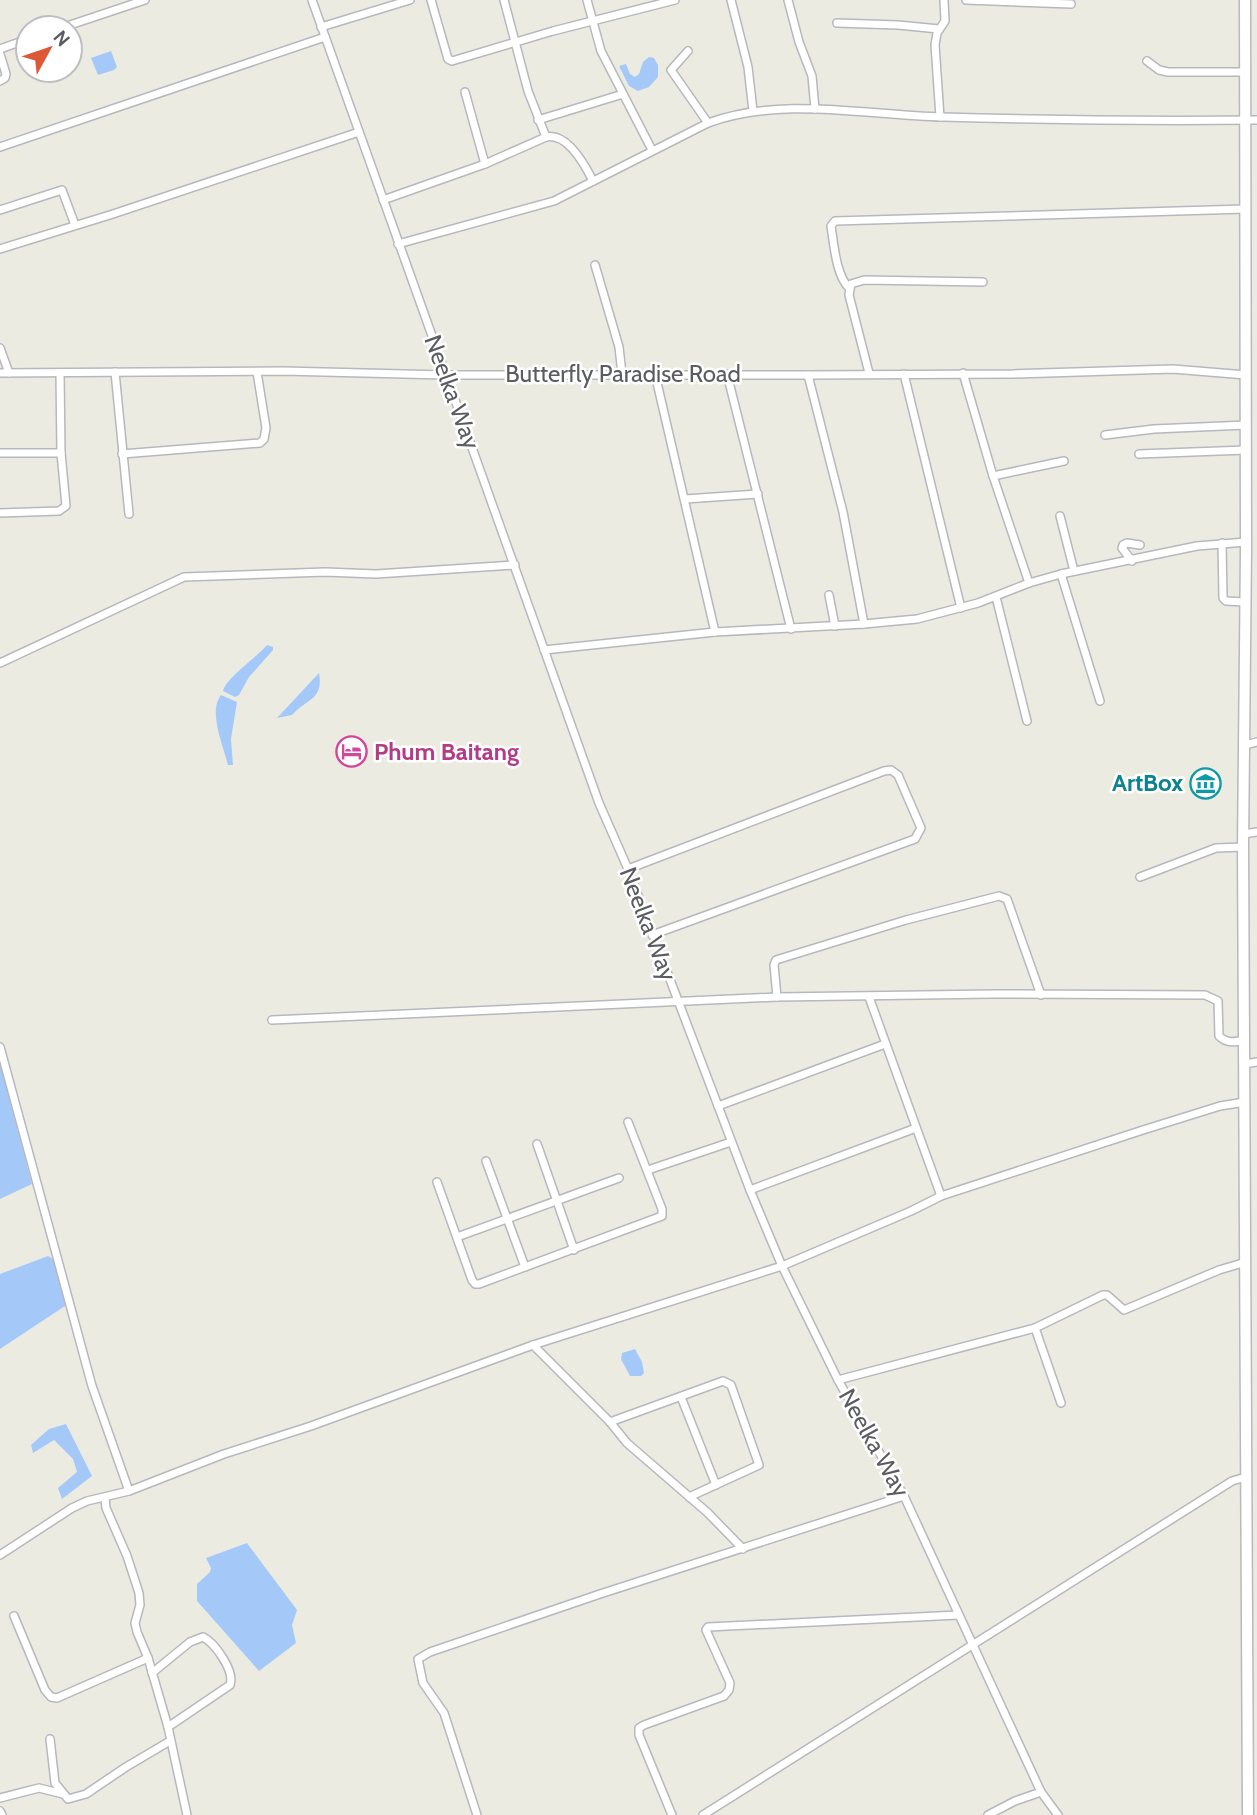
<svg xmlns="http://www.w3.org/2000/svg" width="1257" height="1815" font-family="Cabin,sans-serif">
  <rect width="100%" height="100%" fill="#ecebe1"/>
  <g fill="#a4c9f9">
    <path d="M111,51L117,67L114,70L98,75L91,58Z"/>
    <path d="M649,57L654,58L658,65V77L649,87L638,91L629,86L619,66L626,64L630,74L635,77L639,74L643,62Z"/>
    <path d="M267,645L273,647V650L249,677L239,695L235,697L223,691C227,677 256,658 267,645Z"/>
    <path d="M319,673C324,700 306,699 292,715L277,718Z"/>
    <path d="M221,695L237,702L231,739L233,765H228C223,745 208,712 221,695Z"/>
    <path d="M0,1063L32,1184L0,1199Z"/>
    <path d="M48,1256L55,1260L68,1304L0,1349V1274Z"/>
    <path d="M635,1349L642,1362L644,1373L641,1376H630L621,1359L622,1353Z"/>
    <path d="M66,1424L92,1476L62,1499L58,1488L77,1472L73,1459L54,1440L33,1453L31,1445L49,1429Z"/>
    <path d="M247,1543L297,1610L292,1625L296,1643L259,1671L197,1601V1584L210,1572L211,1568L206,1558Z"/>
  </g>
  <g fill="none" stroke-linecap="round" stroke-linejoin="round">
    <defs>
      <g id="street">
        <path d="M312,0L599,803L628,869L750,1190L782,1266L838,1380L904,1496L1041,1792L1058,1815"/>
        <path d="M431,0L448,59L452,61L553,31L675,0"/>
        <path d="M587,0L601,51L652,150"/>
        <path d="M731,0L748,67L753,111"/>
        <path d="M788,0L799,42L812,76L815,109"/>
        <path d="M966,0L1071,4"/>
        <path d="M837,23L898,25L939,29"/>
        <path d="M321,27L410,0"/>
        <path d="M61,28L145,0"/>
        <path d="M0,49L28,39"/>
        <path d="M688,51L671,70L708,123"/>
        <path d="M0,54L6,74L5,78L0,81"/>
        <path d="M1147,61L1159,70L1168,72H1245"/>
        <path d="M465,92L485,164"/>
        <path d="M940,117L935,45L937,33L945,21L944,0"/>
        <path d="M538,120L623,94"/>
        <path d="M546,137C567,132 585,165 593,181"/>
        <path d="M0,147L325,37"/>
        <path d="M383,200L485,164L546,137L528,91L504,0"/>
        <path d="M0,210L62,190L75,225"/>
        <path d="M398,244L554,201L708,123C782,96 865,115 942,117C1046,120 1152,121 1257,120"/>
        <path d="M0,249L113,214L359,132"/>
        <path d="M595,265L619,347L622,374"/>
        <path d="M849,288C836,275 834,245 831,226L835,221L1245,209"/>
        <path d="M0,348L9,373"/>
        <path d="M115,372L129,514"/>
        <path d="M0,373L283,371L445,375H808L1012,374L1173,369L1246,375"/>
        <path d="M869,373L849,295L851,284L864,280L983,282"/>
        <path d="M963,373L993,476L1029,583"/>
        <path d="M655,374L715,632"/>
        <path d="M727,374L791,629"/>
        <path d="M904,374L961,608"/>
        <path d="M808,375L843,512L864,624"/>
        <path d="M1105,435L1154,429L1246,425"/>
        <path d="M0,453H61"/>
        <path d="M122,454L260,443L264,439L266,428L257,372"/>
        <path d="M1139,454L1246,450"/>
        <path d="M993,476L1064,461"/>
        <path d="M685,499L758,494"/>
        <path d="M0,513L59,511L66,506L61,453L60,373"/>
        <path d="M1060,516L1074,571"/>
        <path d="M1222,543L1223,598L1226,601L1245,602"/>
        <path d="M1132,561L1122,548L1123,545L1127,543L1140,545"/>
        <path d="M1061,574L1100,701"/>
        <path d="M829,595L835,626"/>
        <path d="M996,597L1027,721"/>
        <path d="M544,650L715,632L864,624L917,619L978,603L1029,583L1061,574L1197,546L1246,542"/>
        <path d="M0,663L184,577L325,572L376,574L515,565"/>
        <path d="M1245,745L1257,742"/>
        <path d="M1243,834L1257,832"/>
        <path d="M628,869L884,771L891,770L898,775L921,828L915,839L652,935"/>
        <path d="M1140,877L1216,848L1243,847"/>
        <path d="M777,997L774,965L776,960L906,920L999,896L1007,899L1041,995"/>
        <path d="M869,997L941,1196"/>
        <path d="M272,1020L777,997L993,994L1205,995L1218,1001L1219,1036C1227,1044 1235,1042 1245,1040"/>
        <path d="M0,1047L92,1386L129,1491"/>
        <path d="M1245,1064L1257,1062"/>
        <path d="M718,1106L885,1044"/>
        <path d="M537,1144L574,1250"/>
        <path d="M486,1161L525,1267"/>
        <path d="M648,1170L731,1142"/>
        <path d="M437,1182L472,1280L475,1284H479L662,1216V1209L628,1122"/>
        <path d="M750,1190L916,1128"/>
        <path d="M457,1237L619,1178"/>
        <path d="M1035,1328L1061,1403"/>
        <path d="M533,1345L610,1422L627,1443L708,1513L743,1549"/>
        <path d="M838,1380L1035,1328L1103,1295H1107L1124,1310L1219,1270L1246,1262"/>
        <path d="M681,1397L716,1485"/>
        <path d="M610,1422L723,1381L731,1385L759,1465L689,1497"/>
        <path d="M105,1498L106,1508L127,1556L139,1593L140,1605L135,1623L137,1632L148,1658L168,1727L187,1815"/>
        <path d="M0,1555L72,1508L87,1501L129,1491L224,1454L311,1426L533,1345L782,1266L911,1211L941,1196L1143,1130L1220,1106L1245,1102"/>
        <path d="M14,1616L45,1690L51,1697L57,1698L148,1658"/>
        <path d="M152,1673L190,1642L203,1637C215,1643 235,1671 230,1685L168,1727"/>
        <path d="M50,1739L55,1783L68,1799L86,1794L126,1767L170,1741"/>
        <path d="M0,1798L39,1788L63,1794"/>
        <path d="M0,1811L2,1815"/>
        <path d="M477,1815L444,1713L423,1683L418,1659L430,1652L600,1594L904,1496"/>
        <path d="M672,1815L639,1735V1728L644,1725L724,1696L729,1690L730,1683L706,1630L708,1627L958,1615"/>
        <path d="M703,1815L1232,1481L1246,1477"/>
        <path d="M988,1815L1015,1801L1041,1792"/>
      </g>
      <path id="secondary" d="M1245,0L1246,550L1243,847L1248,1815"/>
    </defs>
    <use href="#street" stroke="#b7b8bd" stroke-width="10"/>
    <use href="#secondary" stroke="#b7b9bf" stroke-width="13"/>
    <use href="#street" stroke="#fff" stroke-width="7"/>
    <use href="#secondary" stroke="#fff" stroke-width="10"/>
  </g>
  <defs>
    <symbol id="hotel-ring" viewBox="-11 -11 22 22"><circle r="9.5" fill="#fff" stroke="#d1479c" stroke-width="1.5"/><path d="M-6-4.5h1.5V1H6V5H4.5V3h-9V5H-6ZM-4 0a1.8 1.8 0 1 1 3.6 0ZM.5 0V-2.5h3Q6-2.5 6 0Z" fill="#d1479c"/></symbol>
    <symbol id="museum-ring" viewBox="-11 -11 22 22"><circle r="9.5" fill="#fff" stroke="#0f9aa8" stroke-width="1.5"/><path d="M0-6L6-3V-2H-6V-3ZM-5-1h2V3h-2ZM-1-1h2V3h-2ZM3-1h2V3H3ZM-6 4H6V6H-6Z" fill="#0f9aa8"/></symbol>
  </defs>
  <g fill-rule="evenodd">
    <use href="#hotel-ring" x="334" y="734" width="35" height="35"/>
    <use href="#museum-ring" x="1188" y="766" width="35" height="35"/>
  </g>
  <g text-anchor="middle" stroke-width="5" stroke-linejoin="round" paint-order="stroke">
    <g font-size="24" fill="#5a5c61" stroke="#fff">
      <text x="623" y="382">Butterfly Paradise Road</text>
      <text transform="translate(452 392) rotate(70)" y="8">Neelka Way</text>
      <text transform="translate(648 924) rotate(69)" y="8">Neelka Way</text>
      <text transform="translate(874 1443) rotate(61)" y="8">Neelka Way</text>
    </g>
    <g font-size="24" font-weight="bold" fill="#b23c85" stroke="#fff" text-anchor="start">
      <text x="374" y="760">Phum Baitang</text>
    </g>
    <g font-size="24" font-weight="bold" fill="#0d838f" stroke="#fff" text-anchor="end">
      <text x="1183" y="791">ArtBox</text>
    </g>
  </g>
  <g transform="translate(49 49) rotate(50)"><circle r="33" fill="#ffffff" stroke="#bdbec0" stroke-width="2"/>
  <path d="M0-5L12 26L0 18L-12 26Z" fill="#dd5936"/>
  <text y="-10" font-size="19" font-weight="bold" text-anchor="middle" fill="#5a5c61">N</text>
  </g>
</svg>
